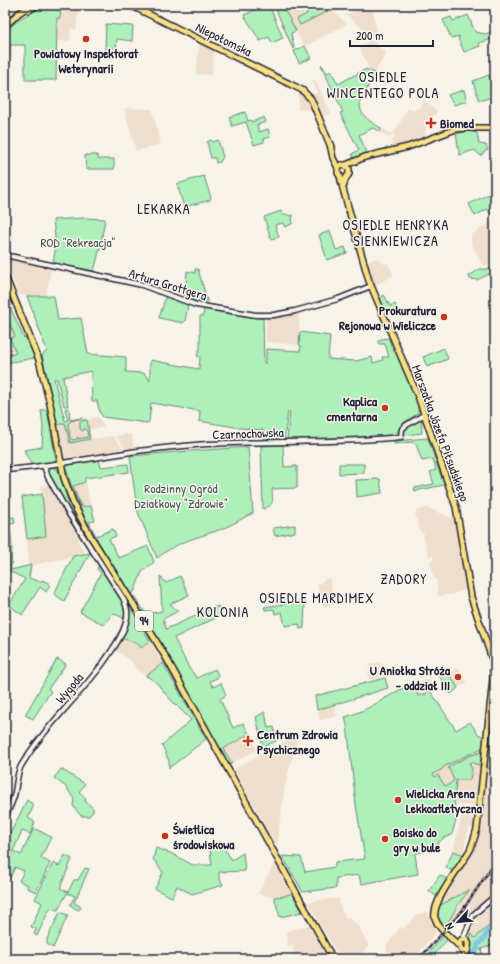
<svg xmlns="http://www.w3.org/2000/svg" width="500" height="964" font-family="'Patrick Hand',sans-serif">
  <rect width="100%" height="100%" fill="#f7f3e8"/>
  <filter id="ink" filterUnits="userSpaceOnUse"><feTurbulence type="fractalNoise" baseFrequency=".025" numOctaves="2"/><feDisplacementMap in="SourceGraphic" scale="8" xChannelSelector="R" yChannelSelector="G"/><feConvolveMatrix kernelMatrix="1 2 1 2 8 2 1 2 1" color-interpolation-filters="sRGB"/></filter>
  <g filter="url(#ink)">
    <g fill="#efdecc">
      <path d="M61,5H79L76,30L71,28L70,41H57V18H60Z"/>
      <path d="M280,5H327L347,24L304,47L287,14Z"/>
      <path d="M369,5H372L377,33L372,34L367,29L366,30L357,24L346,15Z"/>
      <path d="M371,40L386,53L375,72L369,69L359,46Z"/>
      <path d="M199,42L214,50L212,75L196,74Z"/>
      <path d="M315,80L331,113L321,117L312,95L318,92L312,81Z"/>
      <path d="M299,91L308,99L313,109L298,110Z"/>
      <path d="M424,99L437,112L430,119L425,130L426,139L392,148V139L396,137L393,135L388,137L380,132L381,128L393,135L408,108L414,111L416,108H419Z"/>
      <path d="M124,108L152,109L161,144L136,151Z"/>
      <path d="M495,220V263L483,266L471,243V235Z"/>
      <path d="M378,258L384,264L388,263L393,275L373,287L365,262Z"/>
      <path d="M7,259L51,269L46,296H22L21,294L19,295L7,265Z"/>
      <path d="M298,313L300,332L299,345L266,342V318L285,316Z"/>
      <path d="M9,317L27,360L5,363V319Z"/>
      <path d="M86,417L87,420L98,417L105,427L88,430L90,439L113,436L123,449L109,452V453L93,456L92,454L67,459L65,458L57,425L65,423V421Z"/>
      <path d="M127,434L132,435L134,449L127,450L116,436Z"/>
      <path d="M85,482L91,506L81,507L72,486Z"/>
      <path d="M50,485L61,508L80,539L78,540L85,554L29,566L27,539L46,536L41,486Z"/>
      <path d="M426,508L431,509L456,520L466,589L453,594L438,596L436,579H434L430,561L434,560L433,557V556L429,557L423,537L424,534L421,533L415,514L416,513V511Z"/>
      <path d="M329,577L335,602L327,606H323L317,585Z"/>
      <path d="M122,638L138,644L141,648L150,641L163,663L146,676L138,671L131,661L115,650Z"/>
      <path d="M380,662L382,668L380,669L382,676L369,680L368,673L371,672L368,665Z"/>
      <path d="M459,668L467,683L458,688L448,672Z"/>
      <path d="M432,678L429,689L426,694L418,696L413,683Z"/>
      <path d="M334,704L337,716L320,720L317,710Z"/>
      <path d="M249,734L257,750L232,763L223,749Z"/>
      <path d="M295,736L298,737L285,785L277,845L275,844L235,771L237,767Z"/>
      <path d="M484,747L477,806L454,804L456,778L450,784L445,786L438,775L435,777L433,774L441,770L445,766Z"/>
      <path d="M495,772V893L476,909L471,915L467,925L459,920L452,928L448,929L446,928L457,906L469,890L439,906L472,852L479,833L481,831L487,774Z"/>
      <path d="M462,815L474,817L472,828L469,827L463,854L453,851Z"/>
      <path d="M275,863L292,893L285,896L274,897L258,894L273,865Z"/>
      <path d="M339,898L341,910L346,918H350L360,928L361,931L369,946L361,953L363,957L353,959H344L340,952H336L308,902Z"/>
      <path d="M495,899V922L486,928L475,938L471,933L476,917Z"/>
      <path d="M427,911L435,930H438L413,959H387H388L386,947L400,927L403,929L417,915Z"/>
      <path d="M309,925L319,943L328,959H294L293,946H288L287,931Z"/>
    </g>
    <g fill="#adf0ba" stroke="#68897a">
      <path d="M46,5H61L60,18H57L56,80H25V45H10V56H5V31L23,17Z"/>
      <path d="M265,5H269L283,38L272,43L269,37L260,41L244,15Z"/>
      <path d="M274,5H280L287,14L296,31L291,33L294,47L293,49Z"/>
      <path d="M317,5H325L328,11L300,25L297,19L307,14L306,10Z"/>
      <path d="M468,15L475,32L485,34L495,31V38L479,43L480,46L464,52L458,38L460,37L459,36L451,38L443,20L451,17L453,21Z"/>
      <path d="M106,24L133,26L132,41L117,39L116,50L105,49Z"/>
      <path d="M305,46L311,58L307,60V61L306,60L299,63L294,51Z"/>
      <path d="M321,65H322L327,73L331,71L338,84L366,69L375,73L360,102C359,116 371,122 381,128L380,132L373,128L359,135L367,153L354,159L352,154L359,150L340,113L343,112Z"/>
      <path d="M489,75L495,96L479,101L473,81Z"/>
      <path d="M464,90L467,101L454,105L448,95Z"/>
      <path d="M245,112L248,121L251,120L252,122L264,117L266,122L257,125L259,132L268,129L270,137L264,139V142L254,145L246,122L232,126L229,117Z"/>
      <path d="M468,131L477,133L479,144L486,145L488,150L484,152L481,156L474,150L460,155C457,148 458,141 456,134Z"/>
      <path d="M211,140L213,142L218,140L223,157L220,162L216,163L215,158H211L207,142Z"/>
      <path d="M85,155H97L98,159H114V169H86Z"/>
      <path d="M204,176L211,198L210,200L184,207L177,184Z"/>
      <path d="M495,191V219L487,209L475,216L469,204Z"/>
      <path d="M281,211L283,215L287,214L289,216L293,215L292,224L285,227L283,223L275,225L279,237L271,239L264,217Z"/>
      <path d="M83,218L105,219L100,248L94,271L53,263L56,246L53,220Z"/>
      <path d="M330,231L336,250L345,247L347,253L327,260L319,235Z"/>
      <path d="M195,269H198L208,304L184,297L186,285L187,271L195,273Z"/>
      <path d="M480,269H492L495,271L477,280L470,279L469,276Z"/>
      <path d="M5,287L9,296L6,298L24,338L26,337L29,341L35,358L5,363V358L16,353L10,339L15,336L9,323L5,321Z"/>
      <path d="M384,295L390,306L395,304L398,310L385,315L378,300Z"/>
      <path d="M27,296H54L58,320L81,318L88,354L126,357V372L144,373L150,381V360L199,369L200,357L197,356L199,350H200V316H203L204,309L242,316L263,318L264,363H266V349L300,351L301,346L299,345L300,332L330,336L328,359L356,361L372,357L373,363L383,360L382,357H389L385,344H379L378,341L381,339L389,338L391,346L398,356L418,404V413L402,424L396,434L386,436L287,440L290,412H288L284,440L265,441L263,430L241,428L199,421L200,411L151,403L149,422L147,423L103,417L100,413L97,401H92L91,371L63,377L68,406H64L57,379H54L65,421L68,420L65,409L69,408L70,420L82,418L71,421L68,424L70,437L72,440L77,439L78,437V439L88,437L87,431L85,428L83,431L80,429V421L87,420L90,439L70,443L65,423L57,425L42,355L47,351Z"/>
      <path d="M166,296L186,303L188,306L185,321L183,323L159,318Z"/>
      <path d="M444,348L448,359L427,367L423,357Z"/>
      <path d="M41,410H47L56,460L51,463L32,466L24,450L42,447L43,427Z"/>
      <path d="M421,418L422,433L404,435L405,430Z"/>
      <path d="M428,438L444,485L415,491L414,488L434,484L430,472L436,470L433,459L422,461L416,444L411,442L394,444V441Z"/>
      <path d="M283,445L284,467L297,466V488L272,489C272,501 276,504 263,509L261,446Z"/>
      <path d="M248,447L253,513C241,519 229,527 216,531C193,539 177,542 157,558L137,510L130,456L177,452Z"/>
      <path d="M99,460L101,467L128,464L129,472L85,478V482L73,486L81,507L91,506L95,521L89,522L96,536L113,529L116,536L109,539L119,558L148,546L154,562L142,572L134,592L131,594C106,554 78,515 66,468L68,465Z"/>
      <path d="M339,464H364V473L339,474Z"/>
      <path d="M52,466L56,467L59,469L69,502L79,522L128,599L127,601L150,641L141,648L138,644L122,638C128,625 131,615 126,601L64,504L48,473L49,468Z"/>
      <path d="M380,479L382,493L357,497L356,480Z"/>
      <path d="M42,494L46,536L27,539L22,497Z"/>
      <path d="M14,517L15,523L10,524L12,548L11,570L31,565L29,578L41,582L42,580L50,584L46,592L40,587L22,615L9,605L25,579L5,569V518Z"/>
      <path d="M295,525V532L275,536L273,528Z"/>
      <path d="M90,553L64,601L54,594L73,556Z"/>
      <path d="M99,565L123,601L125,608V619L113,613L104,625L80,612L101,573L97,569Z"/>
      <path d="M160,576L166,583L180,576L189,595L170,604L178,611L163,619L166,629L218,606L222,615L174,638L189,668L197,678L215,669L219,677L210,681L213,687L221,683L226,695L220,699L233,728L243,723L249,734L223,749L232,763L229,765L168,655L132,597L134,596L147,615L152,613L162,611Z"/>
      <path d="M305,601L304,628L300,629L299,624L285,626L282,612L275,614L274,609L265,610L264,607Z"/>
      <path d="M57,659L66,664L48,689L51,691L33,719L25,715Z"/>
      <path d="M163,663L206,739L169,768V761L162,745L191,720L170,699L155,681L146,676Z"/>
      <path d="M448,672L458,688L451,694L439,676Z"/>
      <path d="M385,678L388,688L317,710L315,696Z"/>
      <path d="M413,683L418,696L426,694L429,689L456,730L470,722L478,734L484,737V747L445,766L441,770L433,774L435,777L438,775L445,786L450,784L454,780L448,767L471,755L482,752L480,765L475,764L473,762L469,763L472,769L470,780H456L454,804L458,812L452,835L443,838L434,848L415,854L418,874L361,884L359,875L336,878V888L303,892L282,856L301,857L305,872L335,867V862L365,859L356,805L347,725L345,717C371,710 389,694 413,683Z"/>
      <path d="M495,694V769C492,770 489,769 487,767Z"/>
      <path d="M265,712L268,728L274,727L276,741L263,747L256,717Z"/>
      <path d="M61,769L85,784L79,792L86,798L85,801L93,808V812L89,816H81L73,806L74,799L66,787L54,778Z"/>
      <path d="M27,800L34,805L28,818L35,822L30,834L22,831L13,851L21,855L34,828L51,837L41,858L50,863L36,892L27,888L28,885L19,881L24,871L15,867L10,878L5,875V868L7,864L5,863V844Z"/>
      <path d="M222,845L232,860L243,853L245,871L219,872V877L223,885L192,894L177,886L172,897L155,889L163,872L153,859L156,848L170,853L193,865H212L210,850Z"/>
      <path d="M453,851L464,855L453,872L446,867Z"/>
      <path d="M65,855L72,859L60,888L68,892L74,880H78L85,868L89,869L74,903L80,906L81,908L78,910L70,905L75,896L67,893L58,910L50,908L37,936L34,934L36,929L31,927L42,903L35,899L53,863L59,866Z"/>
      <path d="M440,875L448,880L437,897L429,891Z"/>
      <path d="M470,889L457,906L444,930C439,922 436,916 439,906Z"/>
      <path d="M292,893L302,912L280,917L274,897L285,896Z"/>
      <path d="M60,912L68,915L53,948L47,944V939Z"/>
      <path d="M495,922V944L481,949L484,959H469L471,933L475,938L486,928Z"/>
      <path d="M443,934L448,939L430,959H423L441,939Z"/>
    </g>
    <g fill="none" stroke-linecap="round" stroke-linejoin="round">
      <g stroke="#5c85a0" stroke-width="1">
        <path d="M5,20L26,5"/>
        <path d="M56,486L49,475V470L52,467L58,470L70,507L80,526L93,547"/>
        <path d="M119,588L153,642L189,707"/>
      </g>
      <path stroke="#82c7e3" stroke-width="5" d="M471,955L477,949L478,944L484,939L487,931L495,926"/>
      <defs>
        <g id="minor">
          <path d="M5,255L142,285L196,305L256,315H274L295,311L338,299L371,286"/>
          <path d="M5,470C45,467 85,459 125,453C148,449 172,447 195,445C263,440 333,444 401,437L402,429L405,426L425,414"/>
          <path d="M5,818C8,811 12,803 14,796C17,785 16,776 21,766C44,727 80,696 106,659C114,647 123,635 126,622C129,613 127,606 123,598L67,511L48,477L44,466"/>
          <path d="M463,939L473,915L495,896"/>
        </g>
        <g id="major">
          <path d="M130,5L302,90L311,99L331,147"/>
          <path d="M29,10L37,5"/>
          <path d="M5,26L19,13L31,5"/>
          <path d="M330,144L333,158L338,168V173L340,176L343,189L369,281L419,399L456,507L471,597L493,662V679L477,829C475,836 473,843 470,850C461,866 431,902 435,918C440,935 462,941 466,959"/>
          <path d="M346,165L365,157L408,147L456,129L468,128H495"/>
          <path d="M338,168L341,165H345L349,169V174C346,178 344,179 344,185"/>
          <path d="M5,276L39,360L50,404L64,478L74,505L91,537L147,626L168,661L333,959"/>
          <path d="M459,945L461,940L466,939C471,943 467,950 466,956"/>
        </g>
      </defs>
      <use href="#minor" stroke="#22223b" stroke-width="7"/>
      <use href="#major" stroke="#22223b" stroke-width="8"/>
      <use href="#minor" stroke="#f7f3e8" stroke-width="4"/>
      <use href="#major" stroke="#f9e181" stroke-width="5"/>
      <defs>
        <path id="rail" d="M419,959L462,911L495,862"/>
      </defs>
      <use href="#rail" stroke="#22223b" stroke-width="2.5"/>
      <use href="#rail" stroke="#f7f3e8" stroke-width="1" stroke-dasharray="3" stroke-linecap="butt"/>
    </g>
  </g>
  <g fill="#c8321e" stroke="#f7f3e8" stroke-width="1.5">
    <circle cx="86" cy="39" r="4"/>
    <path d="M429 117h4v4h4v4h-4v4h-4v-4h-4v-4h4z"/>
    <circle cx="444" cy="317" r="4"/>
    <circle cx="385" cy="408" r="4"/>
    <circle cx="458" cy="677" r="4"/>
    <path d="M246 735h4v4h4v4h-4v4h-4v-4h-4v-4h4z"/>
    <circle cx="398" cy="800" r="4"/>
    <circle cx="165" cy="836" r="4"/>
    <circle cx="385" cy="839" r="4"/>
  </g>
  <g text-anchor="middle" stroke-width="3" stroke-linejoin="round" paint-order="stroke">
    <rect fill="#f7f3e8" stroke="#62616f" stroke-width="1" x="135" y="611" width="18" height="20" rx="3"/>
    <g font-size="12" font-weight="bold" fill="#22223b">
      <text x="144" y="625">94</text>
    </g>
    <g font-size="13" fill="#22223b" stroke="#f7f3e8">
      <text transform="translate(224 39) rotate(26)" y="5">Niepołomska</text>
      <text transform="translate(168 284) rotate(17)" y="5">Artura Grottgera</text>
      <text transform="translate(248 433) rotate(-2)" y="5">Czarnochowska</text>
      <text transform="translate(441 433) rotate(70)" y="5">Marszałka Józefa Piłsudskiego</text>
      <text transform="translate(69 688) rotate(-50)" y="5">Wygoda</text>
    </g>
    <g font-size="13" font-weight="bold" fill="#22223b" stroke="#f7f3e8" text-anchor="start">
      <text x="86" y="58" text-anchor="middle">Powiatowy Inspektorat<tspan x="86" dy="15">Weterynarii</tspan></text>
      <text x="440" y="128">Biomed</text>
      <text x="436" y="315" text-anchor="end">Prokuratura<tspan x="436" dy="15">Rejonowa w Wieliczce</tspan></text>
      <text x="377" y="406" text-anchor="end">Kaplica<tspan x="377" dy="15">cmentarna</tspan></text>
      <text x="450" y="675" text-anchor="end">U Aniołka Stróża<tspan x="450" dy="15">- oddział III</tspan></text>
      <text x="257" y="739">Centrum Zdrowia<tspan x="257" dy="15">Psychicznego</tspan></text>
      <text x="406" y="798">Wielicka Arena<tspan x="406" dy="15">Lekkoatletyczna</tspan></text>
      <text x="173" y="834">Świetlica<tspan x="173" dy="15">środowiskowa</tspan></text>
      <text x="393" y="837">Boisko do<tspan x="393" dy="15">gry w bule</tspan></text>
    </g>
    <g font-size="13" fill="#45565b" stroke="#f7f3e8">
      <text x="78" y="247">ROD "Rekreacja"</text>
      <text x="181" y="493">Rodzinny Ogród<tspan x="181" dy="15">Działkowy "Zdrowie"</tspan></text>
    </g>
    <g font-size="14" letter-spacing="1" fill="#22223b" stroke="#f7f3e8">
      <text x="383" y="82">OSIEDLE<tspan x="383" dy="16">WINCENTEGO POLA</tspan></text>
      <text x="164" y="214">LEKARKA</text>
      <text x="396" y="230">OSIEDLE HENRYKA<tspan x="396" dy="16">SIENKIEWICZA</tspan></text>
      <text x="404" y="584">ZADORY</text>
      <text x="317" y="603">OSIEDLE MARDIMEX</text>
      <text x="223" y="617">KOLONIA</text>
    </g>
  </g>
  <rect width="500" height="964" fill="none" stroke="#f7f3e8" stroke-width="20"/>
  <rect x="10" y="10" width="480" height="944" fill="none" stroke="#22223b" stroke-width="1.5" filter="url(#ink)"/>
  <g transform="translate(458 922) rotate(243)" stroke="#f7f3e8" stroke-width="3" paint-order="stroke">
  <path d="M0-3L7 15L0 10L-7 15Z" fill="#22223b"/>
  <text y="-6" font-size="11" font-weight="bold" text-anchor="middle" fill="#22223b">N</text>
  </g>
  <path d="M350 40v6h83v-6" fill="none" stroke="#22223b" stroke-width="2"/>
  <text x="356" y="40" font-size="12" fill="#22223b" stroke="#f7f3e8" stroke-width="3" paint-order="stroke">200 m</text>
</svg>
